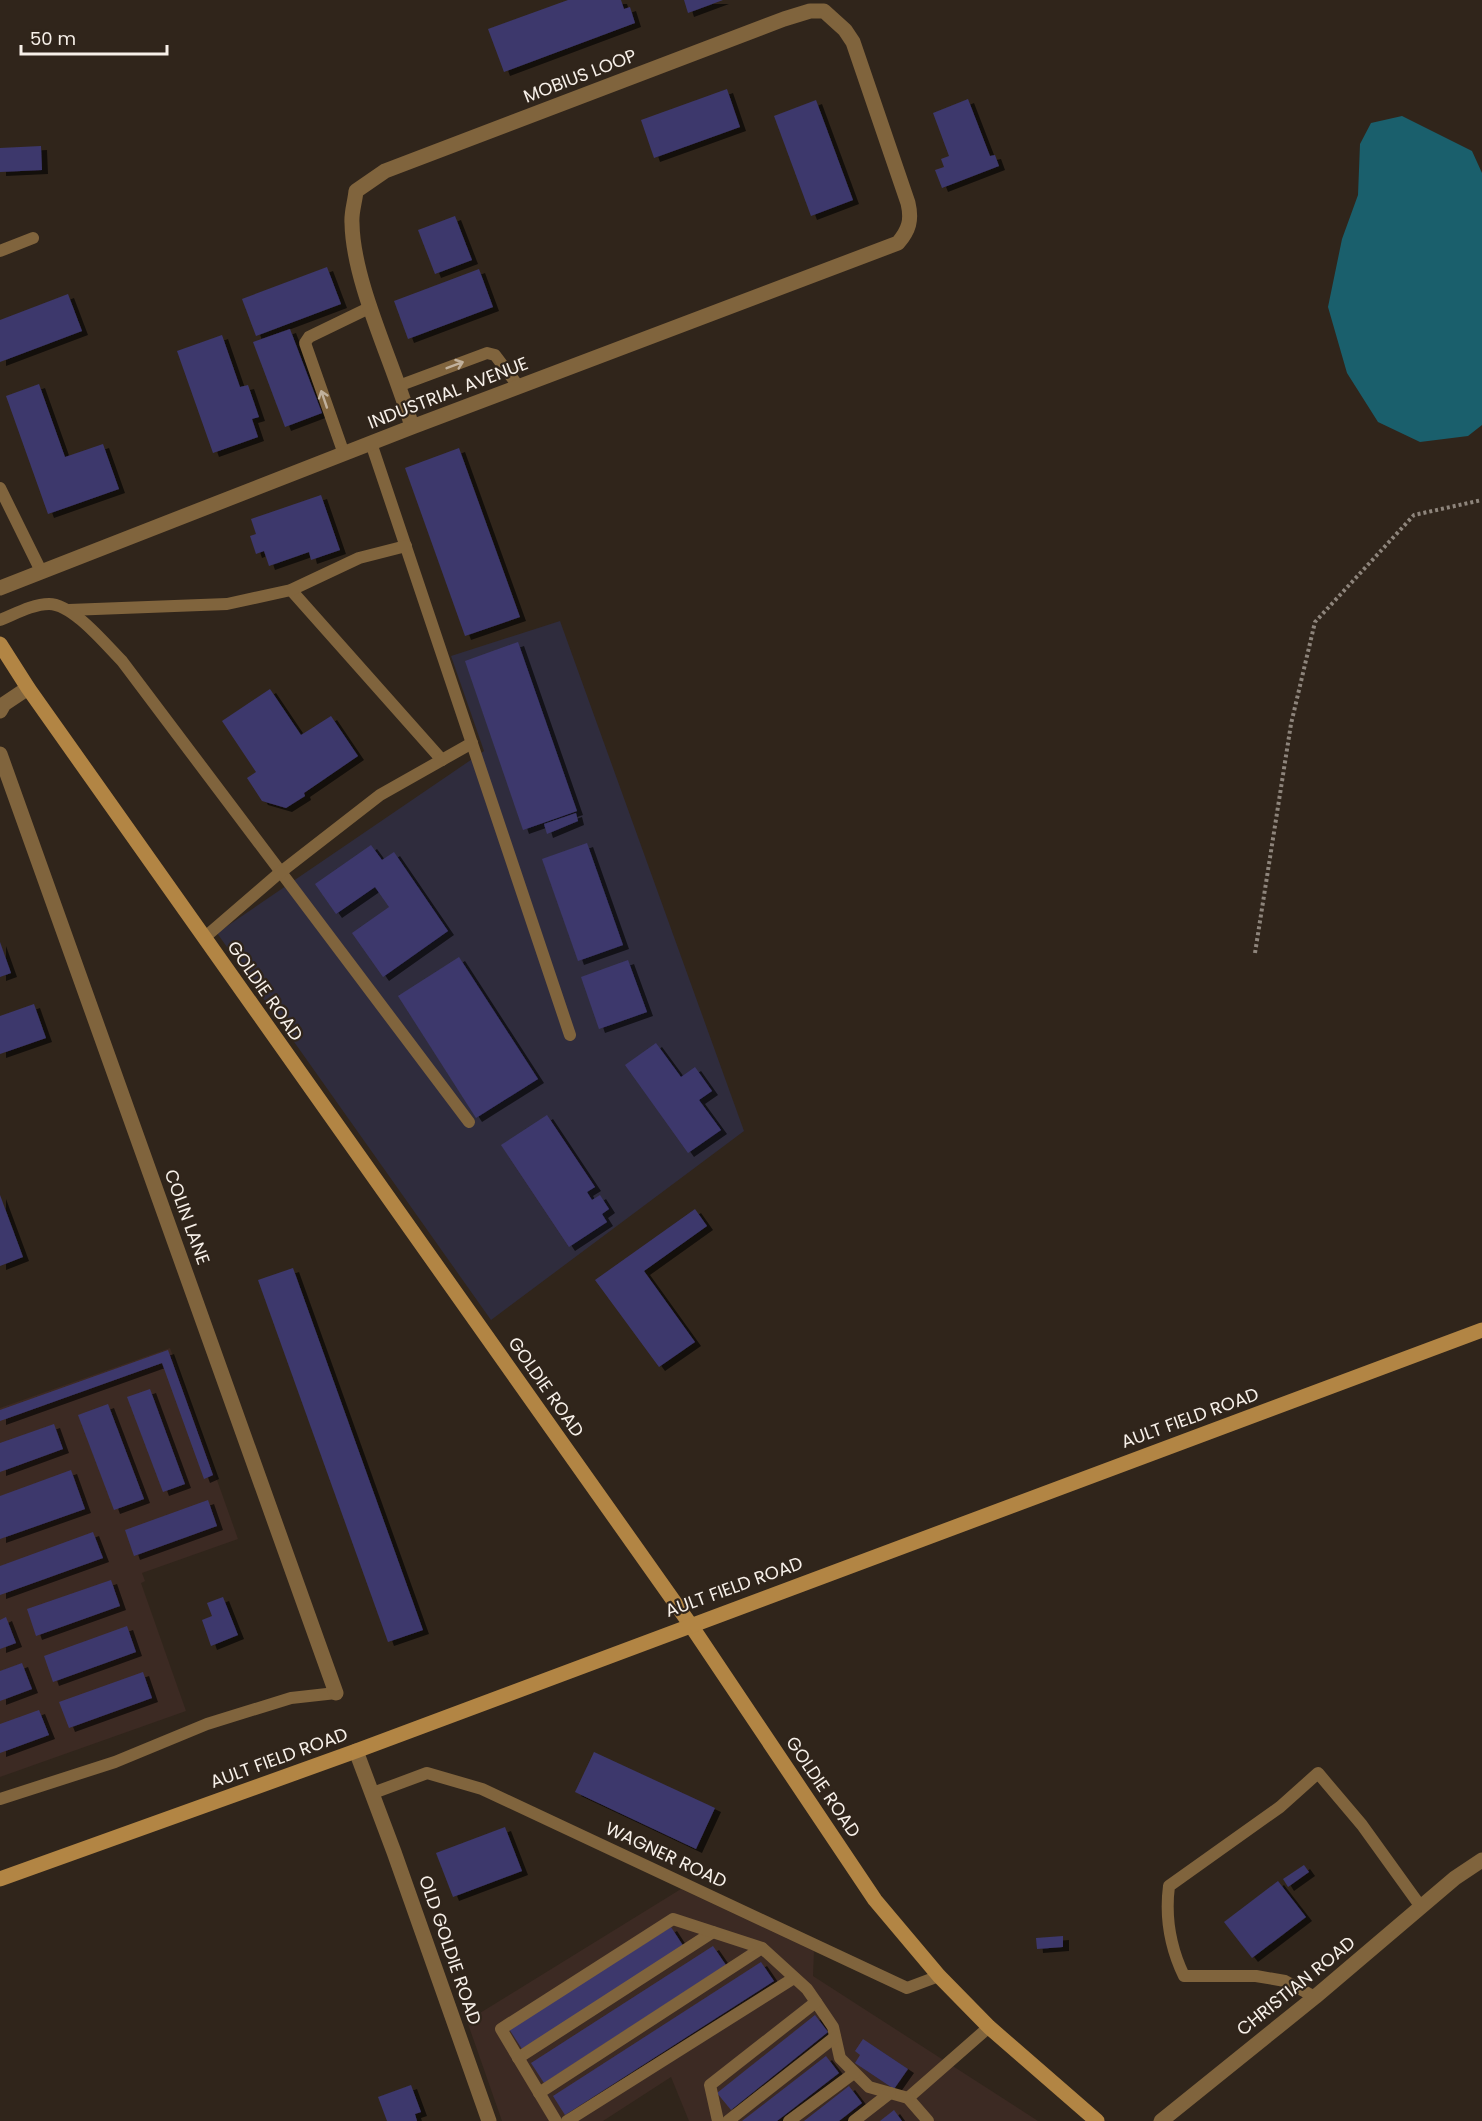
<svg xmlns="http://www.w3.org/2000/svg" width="1482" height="2121" font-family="Poppins,sans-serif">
  <defs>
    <filter id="shadow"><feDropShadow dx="6" dy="4" stdDeviation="0" flood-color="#0009"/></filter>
  </defs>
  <rect width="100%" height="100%" fill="#30251b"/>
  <path fill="#2f2c3d" d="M560,621L744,1131L491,1320L217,933L484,751L451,656Z"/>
  <g fill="#3c2a23">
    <path d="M170,1348L238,1539L142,1573L145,1581L141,1583L186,1711L0,1777V1408Z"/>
    <path d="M681,1889L814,1951L813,1976L1038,2121H689L671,2077L603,2121H502L467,2021Z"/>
  </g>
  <path fill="#1a5f6c" d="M1402,116L1472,151L1482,173V425L1468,436L1420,442L1378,422L1347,373L1328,307L1342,239L1358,195L1360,144L1371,123Z"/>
  <g fill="#3d386c" filter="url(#shadow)">
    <path d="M568,0H621L624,9L630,7L635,23L504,72L488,29Z"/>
    <path d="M684,0H723L688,13Z"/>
    <path d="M727,89L740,127L654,158L641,120Z"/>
    <path d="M968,99L990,156L995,155L999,166L942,188L935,170L944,167L941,159L949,156L933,113Z"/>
    <path d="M816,100L853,200L811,216L774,116Z"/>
    <path d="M41,146L42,170L0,172V148Z"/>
    <path d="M455,216L472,260L435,274L418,230Z"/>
    <path d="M327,267L341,304L256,336L242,299Z"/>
    <path d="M479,269L493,307L408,339L394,301Z"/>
    <path d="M68,294L82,331L0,362V320Z"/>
    <path d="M290,329L322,413L285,427L253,342Z"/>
    <path d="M222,335L240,387L248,385L259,417L252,419L258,437L213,453L177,351Z"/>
    <path d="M39,384L65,457L103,444L119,489L48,514L6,396Z"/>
    <path d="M459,448L520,617L465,636L405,468Z"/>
    <path d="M321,495L340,550L311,560L309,552L269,566L264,551L256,554L250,536L256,534L251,519Z"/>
    <path d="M518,642L577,811L523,830L465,661Z"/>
    <path d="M270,689L301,735L331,716L358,756L304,793L305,796L286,808L262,801L247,778L256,772L222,721Z"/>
    <path d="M576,813L578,821L547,834L544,824Z"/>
    <path d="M587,843L623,945L578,961L542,859Z"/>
    <path d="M371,845L382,860L394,852L448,931L383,977L352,933L389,907L375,887L336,914L315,884Z"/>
    <path d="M0,942L11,973L0,977Z"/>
    <path d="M459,957L538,1079L476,1118L398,996Z"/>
    <path d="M628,960L647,1012L599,1029L581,977Z"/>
    <path d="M34,1004L46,1038L0,1054V1016Z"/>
    <path d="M656,1043L681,1077L695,1067L712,1091L699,1100L721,1130L688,1153L625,1065Z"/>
    <path d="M547,1115L595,1187L587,1192L592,1200L600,1195L609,1209L602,1214L607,1222L569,1247L501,1145Z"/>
    <path d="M0,1195L23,1257L0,1266Z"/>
    <path d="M695,1209L707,1226L644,1271L695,1342L659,1367L595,1280Z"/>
    <path d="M293,1268L423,1630L388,1642L258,1280Z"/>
    <path d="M168,1350L213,1475L204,1479L162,1363L0,1421V1410Z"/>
    <path d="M150,1389L185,1484L163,1492L127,1397Z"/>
    <path d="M108,1404L144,1499L114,1510L78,1415Z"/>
    <path d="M54,1424L63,1449L0,1472V1443Z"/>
    <path d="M71,1470L85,1509L0,1539V1496Z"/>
    <path d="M208,1500L217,1526L134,1556L125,1530Z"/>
    <path d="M93,1532L103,1558L0,1595V1566Z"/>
    <path d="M111,1580L120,1606L36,1636L27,1609Z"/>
    <path d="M223,1597L238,1635L211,1646L202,1620L212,1616L207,1603Z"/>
    <path d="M6,1617L16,1643L0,1649V1620Z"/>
    <path d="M127,1626L136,1652L53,1682L44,1656Z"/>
    <path d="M22,1663L32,1689L0,1701V1671Z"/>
    <path d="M143,1672L152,1698L69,1728L59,1702Z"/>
    <path d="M39,1710L49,1735L0,1753V1724Z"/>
    <path d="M594,1752L715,1808L696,1849L575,1792Z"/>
    <path d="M505,1827L522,1871L453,1897L436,1853Z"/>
    <path d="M1304,1865L1309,1872L1288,1887L1283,1879Z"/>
    <path d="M1278,1881L1306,1917L1252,1958L1224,1922Z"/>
    <path d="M671,1927L684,1947L522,2049L509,2029Z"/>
    <path d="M1063,1936V1947L1037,1949L1036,1938Z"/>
    <path d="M713,1946L726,1965L544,2083L531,2063Z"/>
    <path d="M761,1962L774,1981L565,2115L553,2096Z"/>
    <path d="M815,2015L828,2032L731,2110L717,2093Z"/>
    <path d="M863,2039L908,2069L894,2089L855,2063L860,2055L855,2051Z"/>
    <path d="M826,2056L839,2073L777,2121H742Z"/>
    <path d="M411,2085L421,2112L415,2114L417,2121H387L378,2097Z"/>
    <path d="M849,2086L862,2103L839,2121H804Z"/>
    <path d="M894,2110L902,2121H880Z"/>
  </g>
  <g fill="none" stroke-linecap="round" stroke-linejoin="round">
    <path stroke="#8e857c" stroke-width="4" stroke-dasharray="3 3" stroke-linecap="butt" d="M1255,953L1291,724L1315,622L1414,515L1482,500"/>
    <g stroke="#80643d" stroke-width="12">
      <path d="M0,251L33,238"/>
      <path d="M401,385L487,353L495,355L519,387"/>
      <path d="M371,443L570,1035"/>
      <path d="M344,454L305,343L309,337L371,307"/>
      <path d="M0,488L41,571"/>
      <path d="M291,590L442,760"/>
      <path d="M69,610L227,604L291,590L359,558L406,546"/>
      <path d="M0,620C15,614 33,604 49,604C73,604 106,645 122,661L469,1122"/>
      <path d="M204,938L277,875L380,795L472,743"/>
      <path d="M373,1793L427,1773L482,1789L907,1988L939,1976"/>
      <path d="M0,1799L115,1762L207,1724L291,1698L336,1693"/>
      <path d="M1315,1997L1285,1981L1256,1976H1184C1171,1949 1165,1917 1169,1886L1280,1807L1318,1773L1362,1825L1421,1907"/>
      <path d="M518,2058L713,1932"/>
      <path d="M539,2093L762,1948"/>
      <path d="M908,2098L989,2027"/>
      <path d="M556,2121L501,2029L673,1919L762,1948L807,1989L816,2002L833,2027L840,2058L869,2087L908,2098L928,2121"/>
      <path d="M567,2121L794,1978"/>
      <path d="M718,2121L710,2085L816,2002"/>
      <path d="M728,2121L835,2037"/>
      <path d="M789,2121L854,2073"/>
      <path d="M854,2121L890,2093"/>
    </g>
    <g stroke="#80643d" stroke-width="15">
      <path d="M0,588L412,427L898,243C909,230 912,220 908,203L853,42L845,30L824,11H810L784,19L385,171L356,191C355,202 351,213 352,223C353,284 395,366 412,427"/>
      <path d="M0,711L4,704L28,688"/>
      <path d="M0,754L336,1693"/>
      <path d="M356,1751L394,1852L489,2121"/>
      <path d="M1161,2121L1315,1997L1455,1878L1482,1860"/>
    </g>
    <g stroke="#b28544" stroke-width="15">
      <path d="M0,644L28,688L690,1624L875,1900L939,1976L989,2027L1097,2121"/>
      <path d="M0,1879L356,1751L1482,1330"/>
    </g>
  </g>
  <defs><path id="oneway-shaft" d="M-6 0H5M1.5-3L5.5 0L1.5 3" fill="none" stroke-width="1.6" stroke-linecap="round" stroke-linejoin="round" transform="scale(1.5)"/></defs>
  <g stroke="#c1b19c">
    <use href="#oneway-shaft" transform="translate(455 365) rotate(-21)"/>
    <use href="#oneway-shaft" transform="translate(324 399) rotate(-109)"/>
  </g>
  <g text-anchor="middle" stroke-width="4.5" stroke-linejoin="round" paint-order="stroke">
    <g font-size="18" fill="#f7f0e9" stroke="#30251b">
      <text transform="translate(580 76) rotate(-21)" y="6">MOBIUS LOOP</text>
      <text transform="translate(448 393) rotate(-21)" y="6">INDUSTRIAL AVENUE</text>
      <text transform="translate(265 991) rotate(55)" y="6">GOLDIE ROAD</text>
      <text transform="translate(187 1217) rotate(70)" y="6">COLIN LANE</text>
      <text transform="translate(546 1387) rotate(55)" y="6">GOLDIE ROAD</text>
      <text transform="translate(1190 1418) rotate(-20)" y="6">AULT FIELD ROAD</text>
      <text transform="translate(734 1587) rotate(-20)" y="6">AULT FIELD ROAD</text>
      <text transform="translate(279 1758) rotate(-20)" y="6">AULT FIELD ROAD</text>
      <text transform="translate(823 1787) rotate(56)" y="6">GOLDIE ROAD</text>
      <text transform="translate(666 1855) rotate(25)" y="6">WAGNER ROAD</text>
      <text transform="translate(450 1950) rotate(71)" y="6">OLD GOLDIE ROAD</text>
      <text transform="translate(1296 1986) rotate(-39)" y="6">CHRISTIAN ROAD</text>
    </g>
  </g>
  <path d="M21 45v9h146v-9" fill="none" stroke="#f7f0e9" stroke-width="3"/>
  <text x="30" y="45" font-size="18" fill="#f7f0e9" stroke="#30251b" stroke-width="4.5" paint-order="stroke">50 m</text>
</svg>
